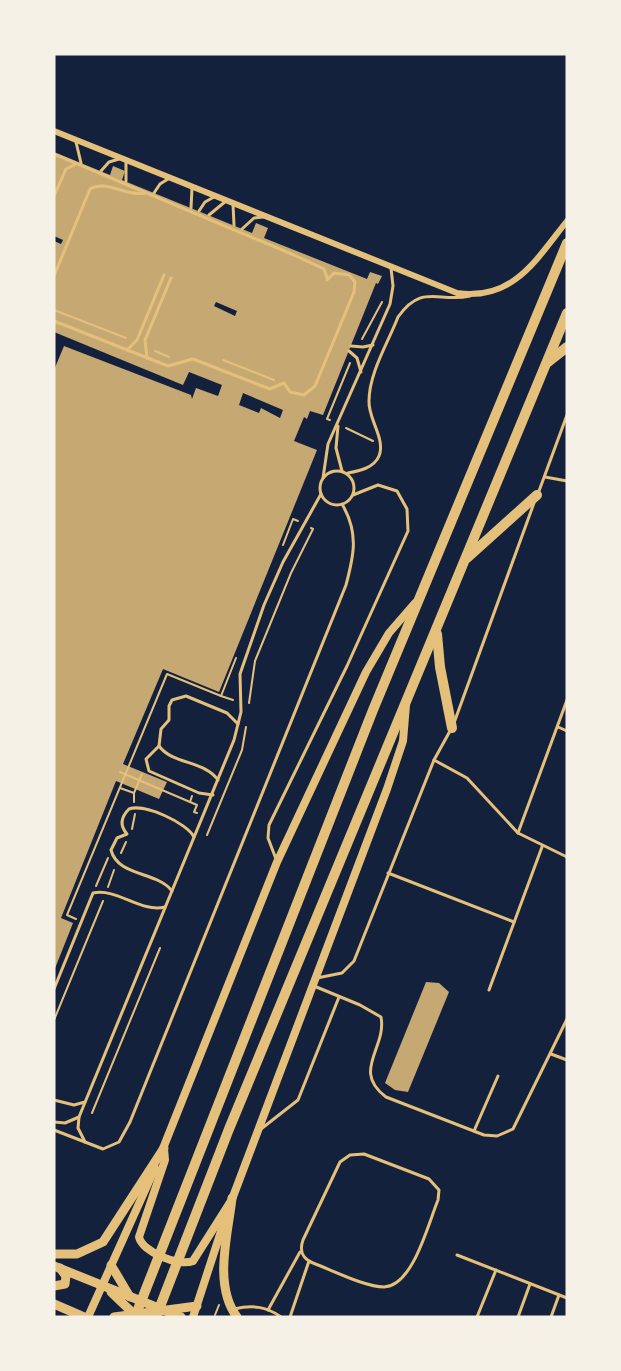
<svg xmlns="http://www.w3.org/2000/svg" width="621" height="1371" font-family="Quicksand,sans-serif">
  <rect width="100%" height="100%" fill="#14213d"/>
  <g fill="#c6a872" fill-rule="evenodd">
    <path d="M54,152L110,175L113,166L125,171L122,180L252,233L256,223L268,228L264,238L367,279L370,272L382,276L378,284L376,283L323,415L310,411L307,419L304,417L294,441L317,450L219,692L163,669L123,764L167,782L159,799L116,781L61,918L73,923L54,971V370L64,346L191,395L192,399L196,388L218,396L222,385L189,372L183,385L54,332V241L61,244L63,240L54,236ZM216,302L237,311L235,316L214,306ZM243,393L283,410L280,418L261,408L259,413L239,405Z"/>
    <path d="M426,982L439,983L449,992L408,1092L395,1090L385,1083Z"/>
  </g>
  <g fill="none" stroke-linecap="round" stroke-linejoin="round">
    <g stroke="#e5c07b" stroke-width="2">
      <path d="M54,310L126,338"/>
      <path d="M362,339L382,302"/>
      <path d="M155,351L169,357"/>
      <path d="M223,360L274,380"/>
      <path d="M330,420L327,419L350,363"/>
      <path d="M346,428L373,441"/>
      <path d="M283,545L293,519L298,521"/>
      <path d="M221,696L233,700"/>
      <path d="M249,703L255,661L291,573L313,529L311,528"/>
      <path d="M120,772L190,802"/>
      <path d="M120,788L134,793"/>
      <path d="M192,796L190,802L197,805L194,812L197,813"/>
      <path d="M134,802V793L142,774"/>
      <path d="M132,829L135,814"/>
      <path d="M207,835L242,750L246,727"/>
      <path d="M121,853L126,842"/>
      <path d="M96,886L108,858"/>
      <path d="M108,887L114,870"/>
      <path d="M76,919L67,915L167,674L221,696L236,658"/>
      <path d="M54,1020L103,901"/>
      <path d="M92,1113L160,948"/>
      <path d="M215,1315L219,1305"/>
    </g>
    <g stroke="#e5c07b" stroke-width="3">
      <path d="M76,142L81,163"/>
      <path d="M54,154L294,255L324,269L327,278"/>
      <path d="M101,171L109,162L119,159"/>
      <path d="M126,181V161"/>
      <path d="M154,193L160,184L168,179"/>
      <path d="M54,196L66,169L76,164"/>
      <path d="M233,204L234,225"/>
      <path d="M191,208L192,188"/>
      <path d="M199,211L205,202L214,197"/>
      <path d="M209,215L226,201"/>
      <path d="M242,229L254,218L263,217"/>
      <path d="M54,276L90,189C106,179 126,197 145,193"/>
      <path d="M54,321L168,366L193,359L270,389L284,383L290,392L304,395L315,386L354,292L355,282L349,275L334,273L327,280"/>
      <path d="M351,346L363,347L373,345"/>
      <path d="M127,350L137,340L164,275"/>
      <path d="M349,351L357,358L361,372"/>
      <path d="M147,358L145,340L171,278"/>
      <path d="M338,426L336,448L342,471"/>
      <circle cx="337" cy="488" r="17"/>
      <path d="M348,473C359,471 374,468 379,456C386,439 368,419 369,401C369,373 388,343 398,317C422,283 438,303 470,296"/>
      <path d="M545,477L567,481"/>
      <path d="M323,478L328,444L390,304L393,286L391,268"/>
      <path d="M539,491L567,415"/>
      <path d="M454,723L534,503"/>
      <path d="M558,727L567,731"/>
      <path d="M159,746L146,759L149,771L199,793L213,795"/>
      <path d="M434,760L467,778L518,833L567,857"/>
      <path d="M218,780C204,760 173,765 159,746L161,729L169,720V706L172,700L186,696L227,713L238,724"/>
      <path d="M518,833L567,700"/>
      <path d="M276,859L268,838L269,825L347,666L408,531L407,509L397,491L378,485L353,495"/>
      <path d="M388,873L514,922"/>
      <path d="M172,891C157,871 118,877 111,850L117,838L127,834C119,825 121,817 129,809C144,803 187,823 194,837"/>
      <path d="M317,978L342,973L354,961L434,760L450,731"/>
      <path d="M314,986L360,1005L381,1017C387,1048 351,1071 386,1097L484,1135L497,1136L513,1129L567,1019"/>
      <path d="M54,989L93,893C118,888 140,913 165,907"/>
      <path d="M489,990L542,847"/>
      <path d="M551,1054L567,1060"/>
      <path d="M54,1100L74,1105L85,1102"/>
      <path d="M54,1122L65,1123L79,1117"/>
      <path d="M261,1129L298,1100L339,997"/>
      <path d="M54,1130L103,1149L119,1142L130,1122L346,585C354,555 359,533 342,504"/>
      <path d="M474,1131L498,1076"/>
      <path d="M85,1142L78,1128L79,1117L234,740L241,712L240,674L264,605L283,562L321,494"/>
      <path d="M364,1154L429,1179L439,1190L438,1200C428,1224 413,1286 384,1287C365,1287 332,1270 313,1263C303,1259 299,1251 303,1240L340,1162L350,1155Z"/>
      <path d="M457,1255L567,1298"/>
      <path d="M234,1309C252,1305 266,1306 281,1317"/>
      <path d="M268,1310L300,1252"/>
      <path d="M290,1317L309,1261"/>
      <path d="M477,1317L496,1270"/>
      <path d="M518,1317L530,1284"/>
      <path d="M551,1317L559,1295"/>
    </g>
    <path stroke="#e5c07b" stroke-width="6" d="M54,131L457,293C513,301 536,260 567,221"/>
    <g stroke="#e5c07b" stroke-width="8">
      <path d="M164,1148L165,1160L139,1237C142,1252 179,1267 193,1261L231,1201"/>
      <path d="M162,1151L277,862L366,672L389,633L415,603"/>
      <path d="M231,1202L387,789L403,741L406,705"/>
      <path d="M88,1317L155,1168"/>
      <path d="M193,1317L226,1216"/>
    </g>
    <g stroke="#e5c07b" stroke-width="9">
      <path d="M232,1198C228,1235 213,1285 237,1317"/>
      <path d="M54,1254H77L103,1242L164,1148"/>
      <path d="M111,1265L130,1297"/>
      <path d="M54,1266L181,1317"/>
      <path d="M54,1286L65,1284L66,1276L60,1268"/>
      <path d="M111,1292L137,1317"/>
      <path d="M54,1304L84,1317"/>
      <path d="M114,1317L197,1306"/>
    </g>
    <g stroke="#e5c07b" stroke-width="10">
      <path d="M548,362L567,347"/>
      <path d="M467,558L537,495"/>
      <path d="M437,634L440,667L452,728"/>
      <path d="M135,1317L373,710L567,243"/>
      <path d="M156,1317L229,1129L567,313"/>
    </g>
  </g>
  <rect width="621" height="1371" fill="none" stroke="#f6f1e7" stroke-width="111"/>
</svg>
